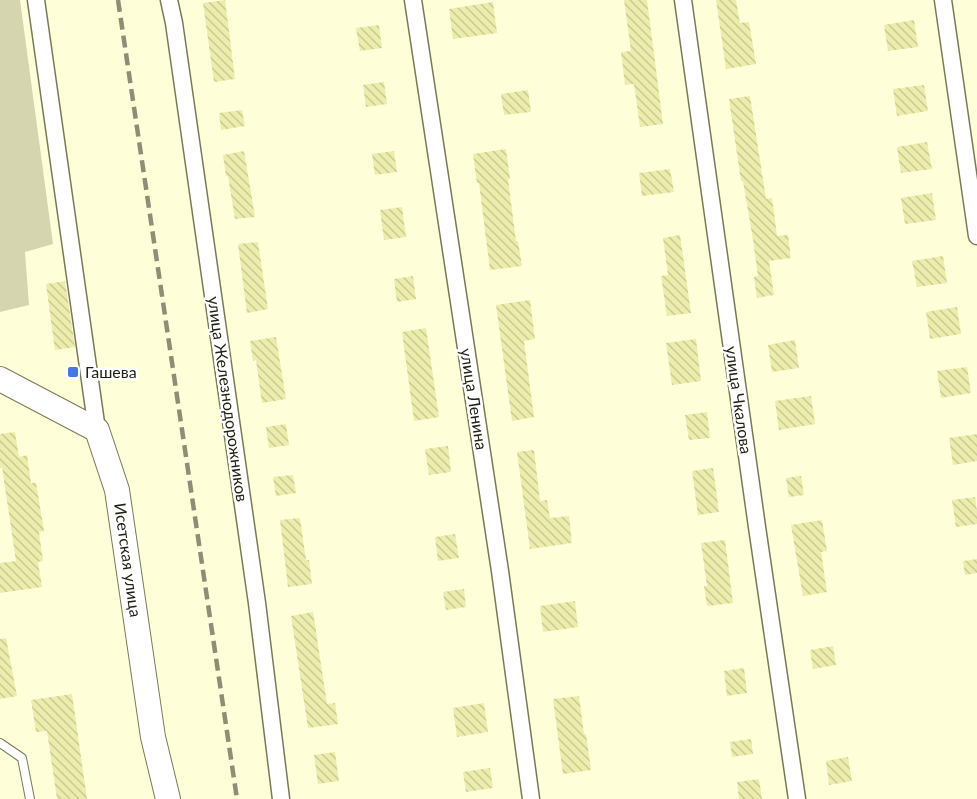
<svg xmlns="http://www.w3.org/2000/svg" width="977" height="799" font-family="Lato,sans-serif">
  <defs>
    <pattern id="building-back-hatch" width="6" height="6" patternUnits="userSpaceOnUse" patternTransform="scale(1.5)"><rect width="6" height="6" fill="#ececac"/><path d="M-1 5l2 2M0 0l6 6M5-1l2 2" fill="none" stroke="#caca93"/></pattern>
  </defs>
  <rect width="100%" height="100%" fill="#feffd9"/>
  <path fill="#d5d6b0" d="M0,0H20L53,244L25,252L29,305L0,312Z"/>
  <g fill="url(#building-back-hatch)">
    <path d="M225,0L235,79L214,82L203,3Z"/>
    <path d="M624,0H647L663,124L640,127L634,84L625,85L621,52L631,51Z"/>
    <path d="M716,0H736L740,23L749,22L756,64L726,69Z"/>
    <path d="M493,2L497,33L453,39L449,9Z"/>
    <path d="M914,20L918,47L888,51L884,25Z"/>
    <path d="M379,25L382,48L360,51L356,28Z"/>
    <path d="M384,82L387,104L366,107L363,85Z"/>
    <path d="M924,85L928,111L897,116L893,89Z"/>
    <path d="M528,90L531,112L504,115L501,94Z"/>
    <path d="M750,96L766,199L772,198L777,236L788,235L791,258L769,261L774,295L757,298L754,277L758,276L753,240L743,181H741L729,99Z"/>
    <path d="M242,110L245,126L221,130L219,113Z"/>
    <path d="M927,142L932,169L901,173L897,147Z"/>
    <path d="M506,149L510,179H508L516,241H518L522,266L490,270L479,183H477L473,154Z"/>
    <path d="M244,151L255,217L235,219L228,176H226L223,155Z"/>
    <path d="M394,151L397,172L375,175L372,154Z"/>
    <path d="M670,169L674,192L642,196L639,173Z"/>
    <path d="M932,193L936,220L905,224L901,198Z"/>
    <path d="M402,207L406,237L384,240L380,210Z"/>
    <path d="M680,235L691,313L667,316L661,276L668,275L663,238Z"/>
    <path d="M258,242L268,309L247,313L238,244Z"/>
    <path d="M943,256L947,283L917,287L912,261Z"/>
    <path d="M413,276L416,299L397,302L394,279Z"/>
    <path d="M65,281L75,347L55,350L46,284Z"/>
    <path d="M530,300L535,339L524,341L534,417L512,421L496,305Z"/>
    <path d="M957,307L961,334L930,339L926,312Z"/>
    <path d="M426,328L439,417L414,421L402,332Z"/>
    <path d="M276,337L286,399L262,403L256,360L253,361L250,341Z"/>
    <path d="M696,339L701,381L672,385L666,343Z"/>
    <path d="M795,340L799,368L772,372L768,345Z"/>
    <path d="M967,367L971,393L941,398L937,371Z"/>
    <path d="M811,396L815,424L779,430L775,401Z"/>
    <path d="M707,412L710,438L689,440L685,415Z"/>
    <path d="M286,424L289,445L269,448L266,427Z"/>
    <path d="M15,432L19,457L27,455L31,483H36L44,531L39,532L43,561L38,562L42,587L0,593V563L16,561L2,467L0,468V434Z"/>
    <path d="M977,434V461L953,465L949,438Z"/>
    <path d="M448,446L451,472L429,475L425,449Z"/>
    <path d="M534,450L540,501L547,500L550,518L569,516L572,543L530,549L517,452Z"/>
    <path d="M713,468L719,512L698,515L692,471Z"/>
    <path d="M293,475L296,493L276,496L273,477Z"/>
    <path d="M801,476L804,495L789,497L786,478Z"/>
    <path d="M975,497L977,511V524L956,527L952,500Z"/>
    <path d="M300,518L306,560H309L312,584L288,587L280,520Z"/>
    <path d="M822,520L827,551L821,552L827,592L803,596L791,525Z"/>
    <path d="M455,534L459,558L438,561L435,537Z"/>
    <path d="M725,540L733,603L707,606L704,586H707L701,543Z"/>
    <path d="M977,559V573L965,575L963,561Z"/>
    <path d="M464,589L466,607L446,610L443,592Z"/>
    <path d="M575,601L578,627L543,632L540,606Z"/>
    <path d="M313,612L327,704L335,703L338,724L308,728L291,616Z"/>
    <path d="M6,638L17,696L0,699V639Z"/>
    <path d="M833,646L836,665L813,669L810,650Z"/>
    <path d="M744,668L747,693L727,696L724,671Z"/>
    <path d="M72,694L87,799H57L47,731L36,732L31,700Z"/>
    <path d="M579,696L584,734H586L591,770L563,774L553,699Z"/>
    <path d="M484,703L488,732L457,737L453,708Z"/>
    <path d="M751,739L753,754L732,757L730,742Z"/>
    <path d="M335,752L339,781L318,784L314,755Z"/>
    <path d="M848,757L852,781L829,785L826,761Z"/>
    <path d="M490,768L493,788L466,792L463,772Z"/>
    <path d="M759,779L762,799H739L737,782Z"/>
  </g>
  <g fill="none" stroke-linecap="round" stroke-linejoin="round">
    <defs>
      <path id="lane" d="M0,743L22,758L30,799"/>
      <g id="street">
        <path d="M36,0L97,430"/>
        <path d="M169,0L174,23L257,603L281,799"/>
        <path d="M413,0L500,571L531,799"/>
        <path d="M683,0L757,527L797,799"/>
        <path d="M943,0L977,236"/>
      </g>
      <path id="secondary" d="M0,379L97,430L117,490L153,737L168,799"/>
    </defs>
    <use href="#lane" stroke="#797958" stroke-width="10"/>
    <use href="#street" stroke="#797958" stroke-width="19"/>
    <use href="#secondary" stroke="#797958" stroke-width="26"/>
    <use href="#lane" stroke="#fff" stroke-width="8"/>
    <use href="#street" stroke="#fff" stroke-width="16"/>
    <use href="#secondary" stroke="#fff" stroke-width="24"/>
    <path stroke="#8d8e75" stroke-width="4.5" stroke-dasharray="12 6" stroke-linecap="butt" d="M118,0L237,799"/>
  </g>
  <rect fill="#4579ea" stroke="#fff" stroke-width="2" x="67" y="366" width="12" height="12" rx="3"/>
  <g text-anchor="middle" stroke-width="5" stroke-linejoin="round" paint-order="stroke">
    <g font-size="16" fill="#212214" stroke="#fff" text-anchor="start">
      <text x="85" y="378">Гашева</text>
    </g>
    <g font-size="16" fill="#212214" stroke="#fff">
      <text transform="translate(228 399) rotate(82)" y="6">улица Железнодорожников</text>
      <text transform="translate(474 399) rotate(81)" y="6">улица Ленина</text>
      <text transform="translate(739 400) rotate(82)" y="6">улица Чкалова</text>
      <text transform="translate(128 560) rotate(82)" y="6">Исетская улица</text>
    </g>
  </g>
</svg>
